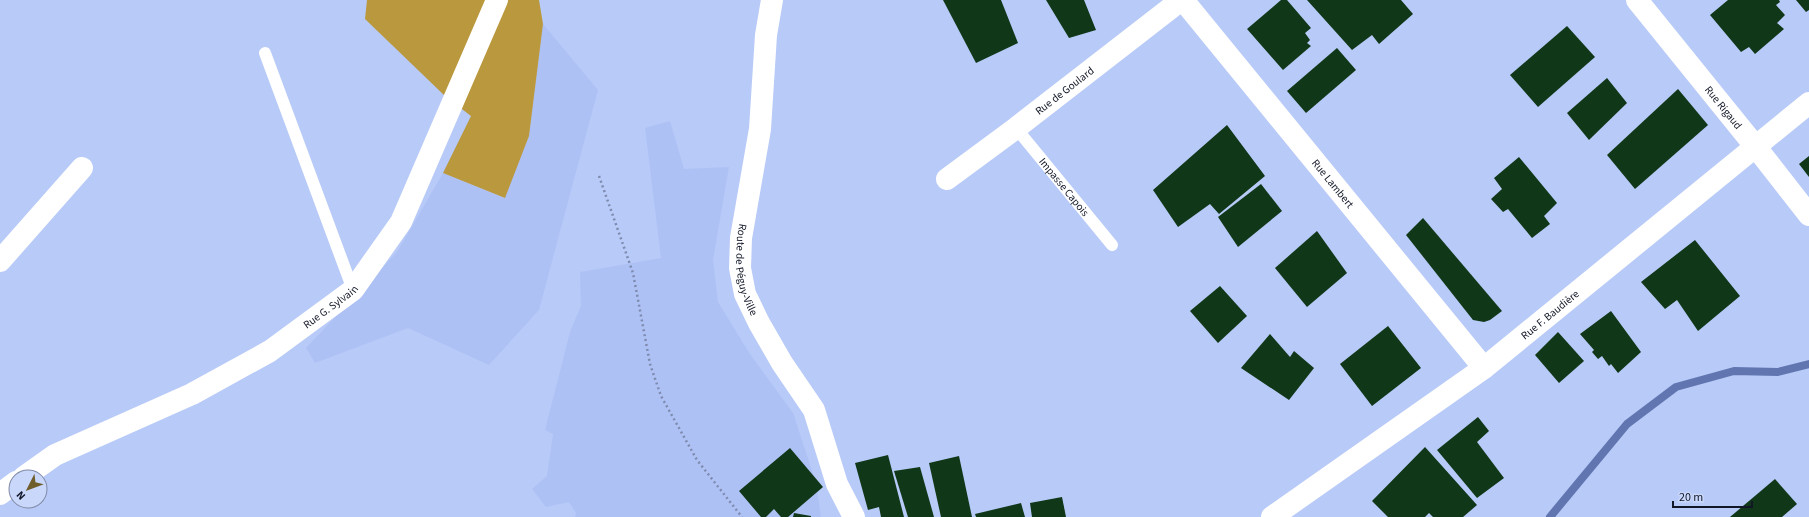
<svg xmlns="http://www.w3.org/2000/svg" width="1809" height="517" font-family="'Source Sans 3',sans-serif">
  <rect width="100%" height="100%" fill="#b8caf7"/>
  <g fill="#aec1f5">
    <path d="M543,24L598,90L539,310L489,365L408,328L315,363L306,348L397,252L443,173L504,198L529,136Z"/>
    <path d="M670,121L684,169L729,167L713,260L718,302L750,354L793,413L816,483L821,517H575L576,513L569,502L546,507L532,489L547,476L553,434L545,430L570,332L581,306L580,272L661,258L645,128Z"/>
  </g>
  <path fill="#ba983d" d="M367,0H539L543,24L529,136L505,198L443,173L471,116L446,97L365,19Z"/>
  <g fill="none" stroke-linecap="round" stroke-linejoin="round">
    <path stroke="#6176b0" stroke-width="8" d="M1550,517L1627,424L1676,387L1734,371L1778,372L1809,364"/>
  </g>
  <g fill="#0f3718">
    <path d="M943,0H1001L1018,43L976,63Z"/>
    <path d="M1046,0H1084L1096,30L1069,38Z"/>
    <path d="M1281,0H1287L1311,28L1305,33L1310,40L1307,43L1311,46L1283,70L1247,29Z"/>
    <path d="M1307,0H1401L1413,14L1379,44L1372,35L1352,50Z"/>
    <path d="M1728,0H1779L1780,2L1776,5L1785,15L1777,23L1784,29L1755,54L1749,47L1741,52L1710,15Z"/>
    <path d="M1796,0H1809V10L1806,12Z"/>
    <path d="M1567,26L1595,57L1538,107L1510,75Z"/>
    <path d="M1337,48L1356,70L1306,113L1287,91Z"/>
    <path d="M1607,78L1627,103L1589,140L1567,113Z"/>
    <path d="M1678,89L1708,125L1635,189L1607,155Z"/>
    <path d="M1227,125L1265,176L1219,214L1210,204L1178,227L1153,190Z"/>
    <path d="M1809,156V177L1799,164Z"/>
    <path d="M1519,157L1557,203L1544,216L1550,224L1532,238L1508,209L1503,212L1491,199L1502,189L1494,178Z"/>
    <path d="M1261,184L1282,211L1238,247L1218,217Z"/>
    <path d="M1423,218L1502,311L1490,320L1484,322L1473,320L1406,235Z"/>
    <path d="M1317,231L1347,273L1307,307L1275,268Z"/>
    <path d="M1695,240L1740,296L1698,331L1677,300L1665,309L1641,282Z"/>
    <path d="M1220,286L1247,316L1218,343L1190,311Z"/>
    <path d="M1611,311L1641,352L1618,373L1611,364L1609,366L1602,356L1598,359L1592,352L1594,350L1580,334Z"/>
    <path d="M1388,326L1421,368L1372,406L1340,364Z"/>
    <path d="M1558,332L1584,361L1559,383L1535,355Z"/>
    <path d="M1270,334L1290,357L1294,351L1314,368L1289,400L1241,368Z"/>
    <path d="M1478,417L1489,431L1477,442L1504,478L1477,498L1437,450Z"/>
    <path d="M1425,447L1477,505L1463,517H1433L1429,513L1425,517H1388L1372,501Z"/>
    <path d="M790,448L823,487L788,517H781L774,509L766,517H761L739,491Z"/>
    <path d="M888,455L904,517H881L879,507L868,510L855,463Z"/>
    <path d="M959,456L972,517H941L929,463Z"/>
    <path d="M920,467L934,517H908L894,471Z"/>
    <path d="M1775,479L1797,504L1782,517H1730Z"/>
    <path d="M1062,497L1066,517H1032L1030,503Z"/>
    <path d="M1021,503L1025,517H976L975,514Z"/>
    <path d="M794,513L811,516V517H793Z"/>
  </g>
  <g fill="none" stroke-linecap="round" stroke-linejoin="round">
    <path stroke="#7e8bae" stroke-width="2.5" stroke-dasharray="2 3" stroke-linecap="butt" d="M599,176L633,273L650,364L661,396L697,460L742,517"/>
    <g stroke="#fff" stroke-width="12">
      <path d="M265,53L353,290"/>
      <path id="s1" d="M1016,128L1112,245"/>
    </g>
    <g stroke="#fff" stroke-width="22">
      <path id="s2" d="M1183,0L1484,368"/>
      <path id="s3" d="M1637,0L1755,146"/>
      <path id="s4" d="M947,179L1016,128L1181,0"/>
      <path d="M0,261L82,168"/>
      <path id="s5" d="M24,477L55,455L192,394L270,351L353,290L401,222L497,0"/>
      <path d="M0,494L16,482"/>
    </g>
    <g stroke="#fff" stroke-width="22">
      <path id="s6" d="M772,0L766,35L760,129L741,238L740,268L745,294L759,323L782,363L814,410L837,484L854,517"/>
      <path d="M1755,146L1809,215"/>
      <path id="s7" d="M1272,517L1484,368L1809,103"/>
    </g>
  </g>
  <g text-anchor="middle" stroke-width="4" stroke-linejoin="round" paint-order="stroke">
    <g font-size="11" fill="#121727" stroke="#c9d7fb">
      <text dy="4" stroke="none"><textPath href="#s4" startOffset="147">Rue de Goulard</textPath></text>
      <text dy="4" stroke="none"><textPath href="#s3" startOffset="138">Rue Rigaud</textPath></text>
      <text dy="4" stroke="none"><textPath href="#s2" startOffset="237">Rue Lambert</textPath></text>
      <text dy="4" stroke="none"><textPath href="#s1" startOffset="76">Impasse Capois</textPath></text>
      <text dy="4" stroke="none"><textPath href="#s6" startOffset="273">Route de Péguy-Ville</textPath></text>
      <text dy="4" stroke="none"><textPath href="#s5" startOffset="352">Rue G. Sylvain</textPath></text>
      <text dy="4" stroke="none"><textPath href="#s7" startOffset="344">Rue F. Baudière</textPath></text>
    </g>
  </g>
  <g transform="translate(28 489) rotate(228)"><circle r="19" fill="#c9d7fb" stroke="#808aa6"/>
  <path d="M0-3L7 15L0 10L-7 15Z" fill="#705d2c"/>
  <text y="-6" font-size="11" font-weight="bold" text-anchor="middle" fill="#121727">N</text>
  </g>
  <path d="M1673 501v6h79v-6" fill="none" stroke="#121727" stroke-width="2"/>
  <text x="1679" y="501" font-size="12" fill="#121727" stroke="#c9d7fb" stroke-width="3" paint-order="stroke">20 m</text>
</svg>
